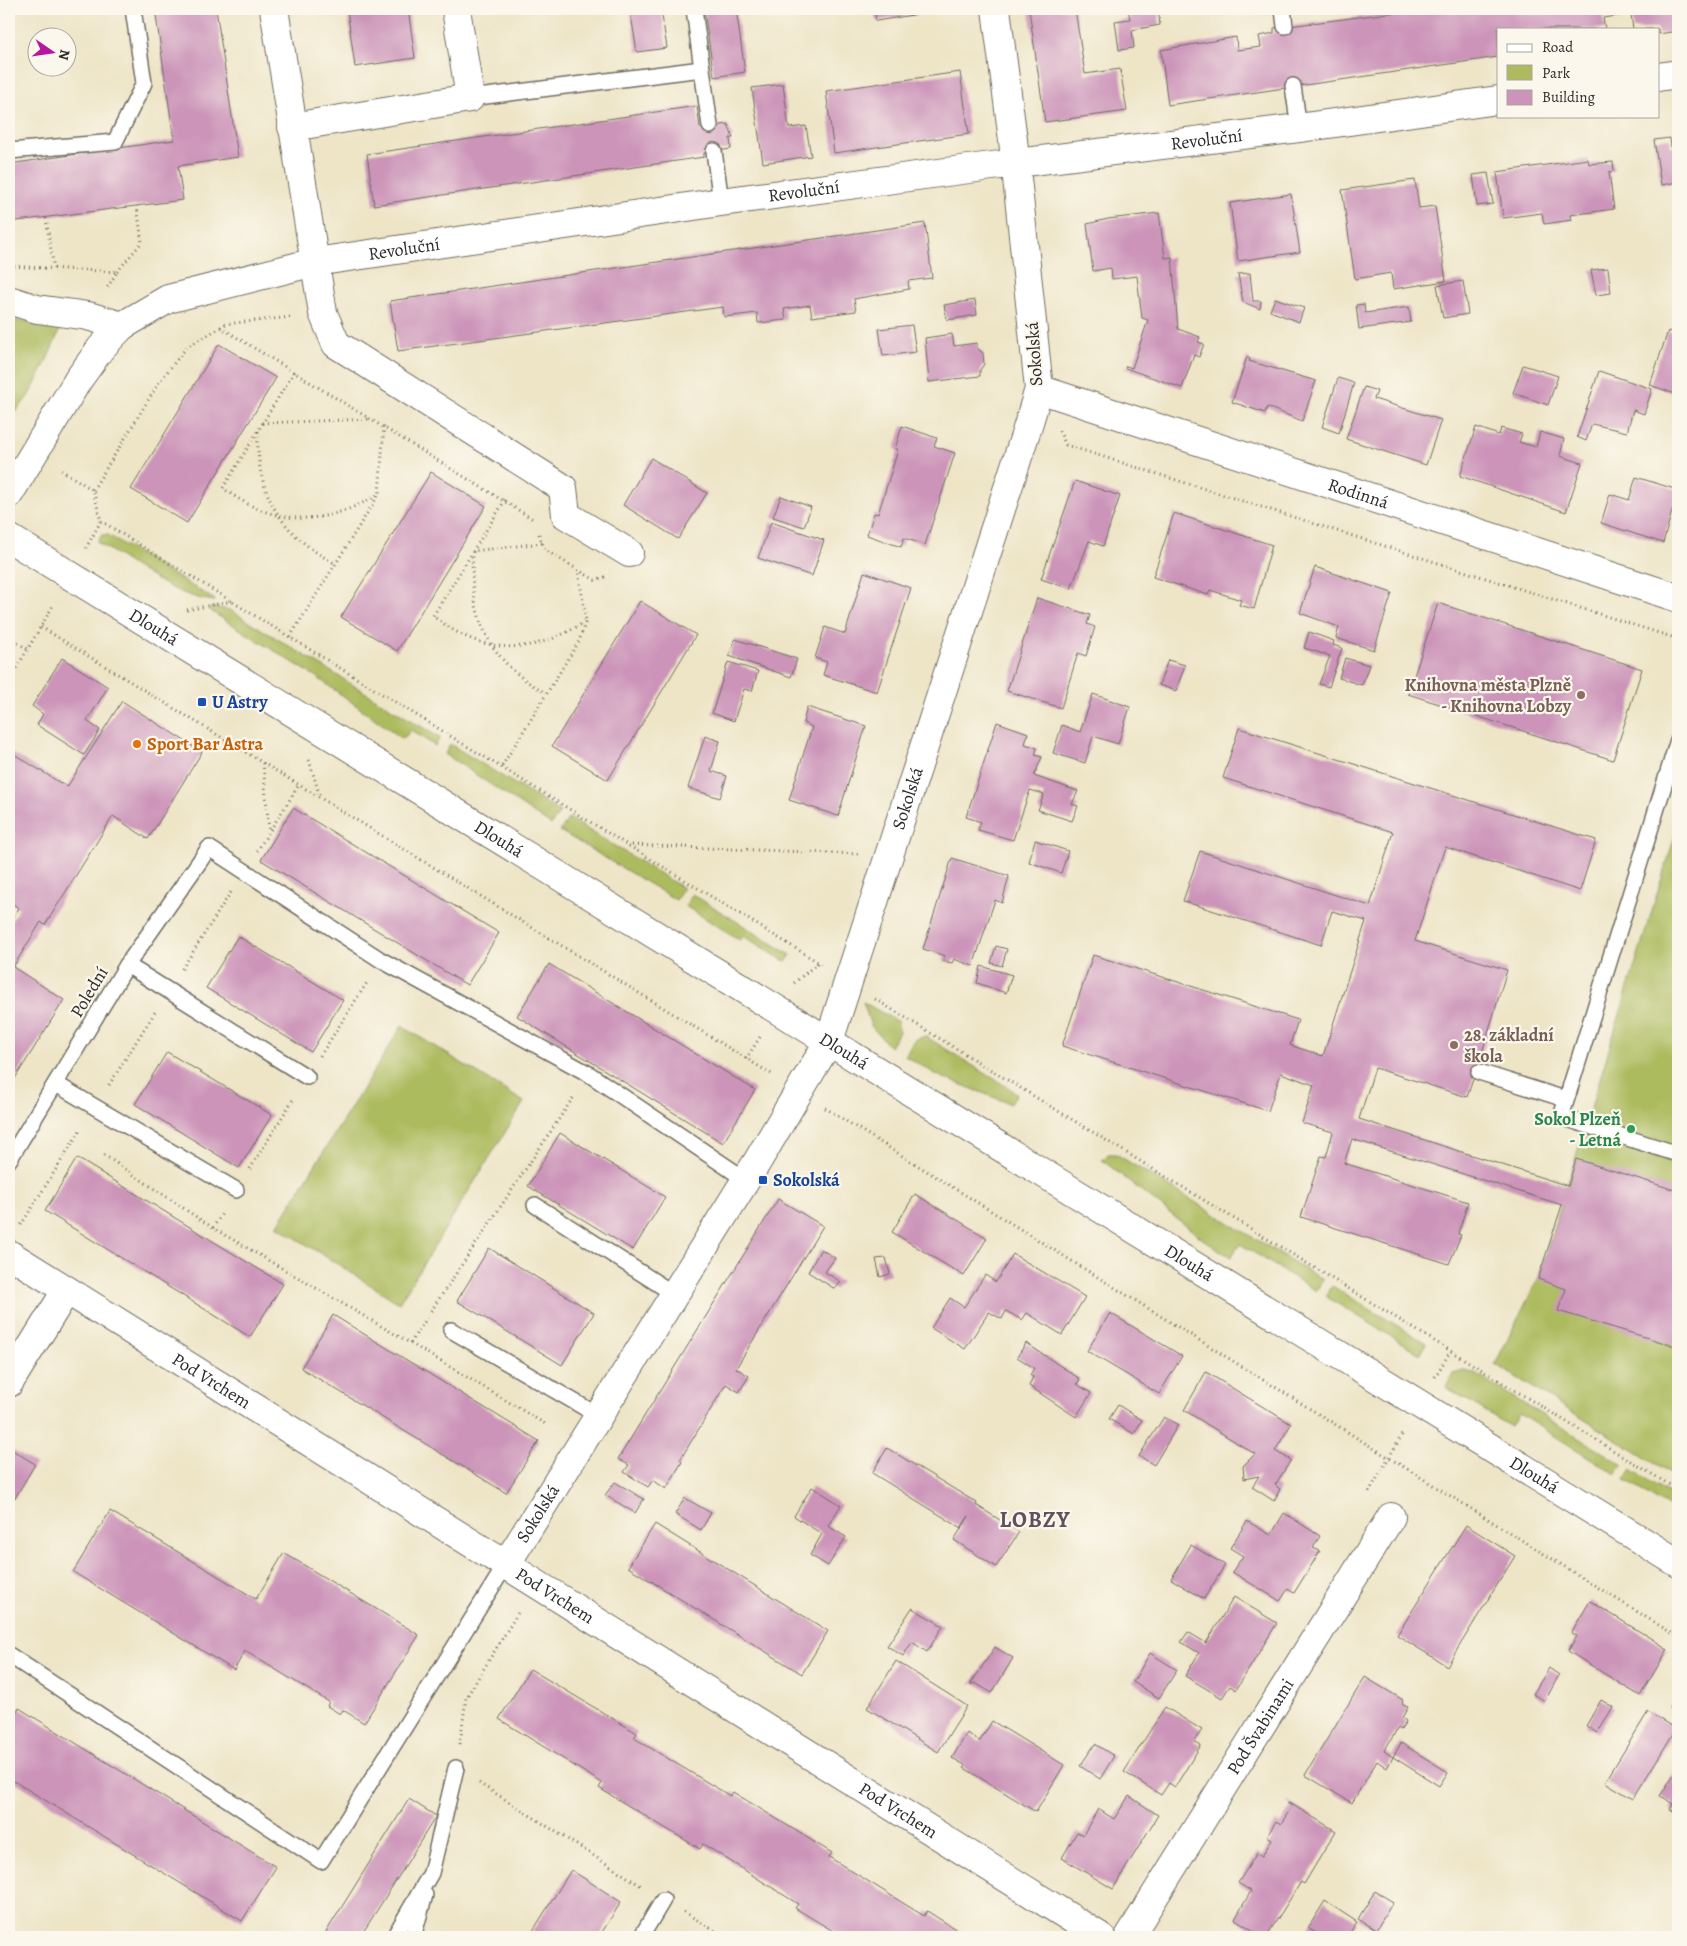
<svg xmlns="http://www.w3.org/2000/svg" width="1687" height="1946" font-family="Alegreya,serif">
  <rect width="100%" height="100%" fill="#fbf7ec"/>
  <filter id="ink" filterUnits="userSpaceOnUse"><feTurbulence type="fractalNoise" baseFrequency=".02" numOctaves="2"/><feDisplacementMap in="SourceGraphic" scale="10" xChannelSelector="R" yChannelSelector="G"/><feConvolveMatrix kernelMatrix="1 2 1 2 8 2 1 2 1" color-interpolation-filters="sRGB"/></filter>
  <filter id="wash" filterUnits="userSpaceOnUse"><feTurbulence type="fractalNoise" baseFrequency=".0096" numOctaves="4" result="noise"/><feDisplacementMap in="SourceGraphic" scale="20" xChannelSelector="R" yChannelSelector="G"/><feGaussianBlur stdDeviation="1.12" result="paint"/><feColorMatrix in="noise" values="0 0 0 0 0 0 0 0 0 0 0 0 0 0 0 0 0 1.4 0 .05"/><feComposite in="paint" operator="in"/></filter>
  <g filter="url(#wash)">
    <rect width="100%" height="100%" fill="#eee5c7"/>
    <g fill="#adbb5e" stroke="#6c7344">
      <path d="M9,320L62,325C51,349 31,405 9,416Z"/>
      <path d="M102,535H108L215,600V601C174,598 132,563 97,542Z"/>
      <path d="M211,607L230,610L440,738L435,746L411,730L403,739L318,678L209,610Z"/>
      <path d="M450,744L560,812L551,825L445,754Z"/>
      <path d="M569,818L683,888L676,900L560,831Z"/>
      <path d="M1678,826V1478L1495,1364L1538,1279Z"/>
      <path d="M692,894L791,955L786,962L743,936L740,940L685,906Z"/>
      <path d="M863,1002L898,1022L899,1032L890,1047L871,1026Z"/>
      <path d="M402,1026L524,1102L399,1303L277,1226Z"/>
      <path d="M925,1036L1017,1093L1011,1104L939,1076L905,1056L914,1040Z"/>
      <path d="M1108,1154H1116L1323,1280L1316,1291L1240,1244L1231,1257L1208,1243L1102,1160Z"/>
      <path d="M1332,1286L1426,1343L1420,1354L1325,1296Z"/>
      <path d="M1464,1371L1474,1373L1623,1465L1616,1474L1519,1414L1511,1427L1446,1387L1453,1374Z"/>
      <path d="M1631,1470L1678,1499V1513L1625,1480Z"/>
    </g>
    <g id="blocks">
      <g fill="#cc94b9">
        <path d="M155,9H216L238,157L178,166L183,200L9,222V164L174,140Z"/>
        <path d="M347,9H408L415,58L355,67Z"/>
        <path d="M630,9H661L667,48L637,52Z"/>
        <path d="M704,9H736L745,72L714,77Z"/>
        <path d="M874,9H925V13L876,21Z"/>
        <path d="M1029,9H1075L1085,74L1120,69L1127,111L1045,122Z"/>
        <path d="M1128,9H1158L1160,25L1132,30L1134,48L1119,50L1115,21L1130,19Z"/>
        <path d="M1420,9H1678V31L1658,34V29H1633L1631,14L1603,18L1605,29H1498V57L1168,105L1161,50L1236,37L1237,50L1261,47L1259,36L1274,33V28Z"/>
        <path d="M960,72L969,134L834,153L826,91Z"/>
        <path d="M783,84L789,128L806,126L811,156L763,163L752,88Z"/>
        <path d="M697,106L700,128L728,124L733,138H730L731,149L704,153V157L374,205L367,154Z"/>
        <path d="M1670,138L1671,147L1678,146V182L1661,185L1654,140Z"/>
        <path d="M1588,159L1589,164L1613,162L1614,171L1609,172L1614,209L1570,215L1572,220L1544,224L1542,213L1503,218L1497,172Z"/>
        <path d="M1488,173L1493,204L1477,206L1473,175Z"/>
        <path d="M1415,180L1419,208L1435,206L1446,281L1393,289L1391,273L1355,279L1342,190Z"/>
        <path d="M1291,194L1300,252L1238,261L1230,203Z"/>
        <path d="M1159,213L1165,258L1172,257L1178,329L1200,337L1198,342L1204,344L1199,357L1194,355L1182,388L1125,368L1126,366L1132,368L1148,320L1142,318L1137,276L1112,279L1111,268L1093,271L1087,224L1108,219Z"/>
        <path d="M925,223L932,278L908,281L909,289L854,299L856,311L812,317L810,305L784,309L786,320L758,323L757,313L724,317L723,307L398,351L390,301Z"/>
        <path d="M1608,268L1611,293L1596,295L1591,270Z"/>
        <path d="M1250,273L1253,301H1261L1260,309L1243,302L1238,274Z"/>
        <path d="M1463,281L1468,314L1443,318L1437,285Z"/>
        <path d="M1275,298L1304,308L1299,322L1270,311Z"/>
        <path d="M975,300L977,315L947,320L944,305Z"/>
        <path d="M1364,304L1365,313L1409,307L1411,322L1359,329L1356,305Z"/>
        <path d="M912,325L916,352L883,356L879,329Z"/>
        <path d="M1668,331L1678,334V395L1650,385Z"/>
        <path d="M952,334L954,346L977,343V348L983,353L984,364L980,370V376L929,382L925,338Z"/>
        <path d="M219,344L276,378L187,523L131,489Z"/>
        <path d="M1247,357L1250,359L1249,361L1316,381L1302,421L1267,407L1265,413L1232,402Z"/>
        <path d="M1523,365L1558,376L1548,405L1513,393Z"/>
        <path d="M1599,371L1652,389L1644,414L1633,410L1627,432L1592,424L1586,441L1577,437Z"/>
        <path d="M1338,378L1354,383L1339,433L1322,427Z"/>
        <path d="M1364,387L1377,391L1374,399L1441,420L1426,465L1346,439Z"/>
        <path d="M902,426L937,438L934,446L955,453L925,545L904,538L901,547L867,535L874,513L878,514L898,450L895,449Z"/>
        <path d="M1476,427L1499,435L1501,428L1522,434L1519,442L1536,447L1540,432L1564,439L1560,456L1582,463L1566,512L1460,476Z"/>
        <path d="M651,458L707,493L678,539L623,505Z"/>
        <path d="M431,472L486,506L397,651L341,617Z"/>
        <path d="M1636,477L1678,490L1663,543L1601,523L1610,494L1629,500Z"/>
        <path d="M1075,481L1120,496L1103,546L1089,541L1071,589L1041,579Z"/>
        <path d="M781,496L811,507L804,527L773,517Z"/>
        <path d="M1174,513L1272,545L1254,609L1239,605L1241,600L1210,590L1208,595L1153,577Z"/>
        <path d="M771,522L824,540L812,576L758,558Z"/>
        <path d="M1315,567L1392,593L1374,650L1336,638L1339,627L1300,613Z"/>
        <path d="M864,572L911,588L877,692L823,675L827,662L815,658L825,627L845,634Z"/>
        <path d="M1037,598L1090,615L1087,624L1095,627L1086,656L1078,653L1061,708L1007,691Z"/>
        <path d="M640,601L696,635L608,780L552,746Z"/>
        <path d="M1438,603L1642,669L1613,760L1408,694Z"/>
        <path d="M1309,632L1334,641L1333,645L1342,648L1329,687L1319,684L1330,656L1304,648Z"/>
        <path d="M735,639L797,659L791,677L729,656Z"/>
        <path d="M62,658L108,687L87,721L100,730L84,755L37,725L43,714L32,706Z"/>
        <path d="M1345,658L1369,665L1362,685L1339,678Z"/>
        <path d="M1168,660L1185,665L1176,691L1159,685Z"/>
        <path d="M728,662L758,671L752,691L744,689L734,721L712,713Z"/>
        <path d="M1093,694L1130,707L1118,744L1093,736L1085,763L1053,753L1062,725L1080,732Z"/>
        <path d="M122,701L202,752L148,839L113,816L45,925L41,922L13,967L64,1000L9,1088V925L19,908L9,902V751L67,787Z"/>
        <path d="M807,707L866,726L838,816L789,800L812,727L803,723Z"/>
        <path d="M997,722L1028,733L1025,744L1037,748L1035,755L1042,757L1034,776L1078,791L1072,804L1078,806L1072,821L1038,810L1044,794L1030,790L1013,840L978,830L981,822L966,817Z"/>
        <path d="M1239,728L1596,840L1580,891L1445,847L1415,941L1507,970L1480,1059L1467,1097L1375,1068L1359,1119L1568,1186L1576,1159L1678,1191V1347L1558,1311L1566,1289L1538,1279L1562,1205L1352,1139L1344,1163L1468,1202L1458,1234L1461,1235L1449,1264L1301,1217L1321,1156L1326,1157L1333,1132L1302,1123L1314,1085L1281,1073L1268,1111L1062,1046L1093,955L1298,1020L1290,1045L1323,1056L1366,921L1332,911L1321,945L1183,901L1200,851L1370,906L1393,832L1223,778Z"/>
        <path d="M705,736L720,741L711,771L727,776L720,798L688,788Z"/>
        <path d="M293,808L499,933L467,985L261,860Z"/>
        <path d="M1035,840L1068,851L1061,873L1029,862Z"/>
        <path d="M952,858L1009,876L1002,903L995,900L973,966L954,959L952,963L943,961L945,956L923,949Z"/>
        <path d="M238,936L343,1000L311,1052L206,988Z"/>
        <path d="M996,946L1007,949L1002,966L991,963Z"/>
        <path d="M549,964L755,1090L723,1143L517,1016Z"/>
        <path d="M981,966L1012,975L1006,993L977,983Z"/>
        <path d="M167,1052L272,1115L239,1168L135,1104Z"/>
        <path d="M560,1133L665,1197L633,1250L528,1186Z"/>
        <path d="M77,1158L283,1284L250,1337L45,1211Z"/>
        <path d="M915,1194L987,1238L964,1276L892,1232Z"/>
        <path d="M778,1199L823,1226L736,1368L749,1376L739,1392L726,1384L680,1460L682,1462L666,1489L653,1480L648,1487L624,1472L629,1465L618,1459Z"/>
        <path d="M489,1248L594,1313L562,1365L457,1301Z"/>
        <path d="M821,1249L835,1258L825,1272L841,1282L835,1289L808,1272Z"/>
        <path d="M1013,1254L1085,1297L1062,1335L1027,1313L1022,1320L1006,1311L1002,1319L989,1312L965,1349L931,1328L950,1298L964,1307L985,1275L996,1282Z"/>
        <path d="M886,1258L890,1274L880,1277L876,1259Z"/>
        <path d="M1110,1313L1182,1356L1159,1394L1087,1351Z"/>
        <path d="M333,1315L539,1441L506,1493L301,1368Z"/>
        <path d="M1026,1343L1080,1379L1077,1384L1091,1393L1076,1417L1029,1386L1033,1377L1030,1375L1034,1368L1017,1357Z"/>
        <path d="M1206,1372L1291,1424L1275,1451L1291,1460L1275,1485L1280,1489L1274,1501L1252,1487L1259,1476L1244,1479L1243,1466L1255,1454L1184,1410Z"/>
        <path d="M1118,1405L1142,1420L1134,1434L1109,1419Z"/>
        <path d="M1164,1417L1178,1425L1154,1465L1139,1456Z"/>
        <path d="M9,1448L35,1464L15,1498L9,1493Z"/>
        <path d="M887,1448L977,1503L976,1505L1019,1532L996,1567L954,1540L969,1516L961,1528L872,1473Z"/>
        <path d="M615,1482L644,1499L635,1513L605,1495Z"/>
        <path d="M812,1487L841,1505L828,1526L846,1537L828,1566L810,1555L822,1534L794,1516Z"/>
        <path d="M685,1498L711,1513L701,1530L675,1514Z"/>
        <path d="M110,1511L256,1599L284,1553L419,1635L364,1723L343,1710L340,1714L327,1706L329,1702L245,1651L234,1670L73,1572Z"/>
        <path d="M1284,1513L1320,1536L1313,1548L1320,1551L1294,1593L1288,1589L1280,1601L1232,1572L1243,1556L1230,1548L1247,1521L1271,1535Z"/>
        <path d="M655,1524L828,1631L802,1674L628,1567Z"/>
        <path d="M1466,1525L1515,1556L1447,1666L1397,1635Z"/>
        <path d="M1191,1545L1225,1565L1204,1599L1171,1579Z"/>
        <path d="M1234,1597L1277,1623L1236,1690L1230,1686L1222,1698L1185,1676L1199,1653L1181,1642L1188,1632L1206,1643Z"/>
        <path d="M1590,1601L1668,1649L1640,1696L1568,1651L1577,1636L1571,1633Z"/>
        <path d="M912,1608L943,1626L927,1652L912,1642L903,1656L887,1646Z"/>
        <path d="M995,1647L1013,1658L992,1693L975,1683L970,1685Z"/>
        <path d="M1150,1653L1177,1670L1159,1698L1133,1682Z"/>
        <path d="M896,1661L967,1706L938,1752L867,1708Z"/>
        <path d="M1549,1668L1559,1675L1545,1701L1533,1694Z"/>
        <path d="M530,1669L637,1733L634,1738L730,1796L733,1792L832,1853L829,1857L924,1916L927,1911L968,1937H843L795,1908L798,1904L703,1844L700,1849L599,1788L602,1783L499,1719Z"/>
        <path d="M1365,1677L1403,1700L1402,1703L1408,1707L1402,1718L1406,1721L1401,1730L1398,1728L1384,1751L1393,1757L1401,1743L1448,1772L1439,1786L1393,1757L1387,1768L1377,1761L1352,1803L1305,1775Z"/>
        <path d="M1678,1693V1713L1669,1708Z"/>
        <path d="M1601,1700L1613,1707L1597,1733L1586,1726Z"/>
        <path d="M9,1707L16,1712L19,1708L276,1867L242,1921L9,1778Z"/>
        <path d="M1165,1707L1202,1730L1194,1741L1201,1745L1175,1787L1169,1783L1161,1795L1124,1772Z"/>
        <path d="M1648,1712L1676,1729L1633,1799L1605,1782Z"/>
        <path d="M992,1721L1064,1765L1036,1812L964,1768L965,1765L952,1758L967,1733L980,1741Z"/>
        <path d="M1095,1744L1114,1756L1100,1779L1080,1766Z"/>
        <path d="M1674,1774L1678,1776V1814L1670,1809L1673,1804L1660,1796Z"/>
        <path d="M1129,1796L1158,1815L1113,1889L1062,1858L1077,1832L1083,1835L1098,1809L1114,1819Z"/>
        <path d="M409,1799L436,1816L402,1871L360,1937H323Z"/>
        <path d="M1288,1802L1336,1831L1304,1884L1301,1882L1266,1937H1264L1235,1919L1251,1891L1238,1883L1257,1853L1262,1856L1272,1839L1267,1836L1276,1821L1281,1824L1292,1806L1287,1803Z"/>
        <path d="M571,1870L621,1902L599,1937H529Z"/>
        <path d="M1375,1891L1393,1902L1376,1930L1358,1919Z"/>
        <path d="M1325,1901L1357,1922L1347,1937H1322L1308,1928Z"/>
      </g>
    </g>
  </g>
  <g filter="url(#ink)">
    <use href="#blocks" fill-opacity="0" stroke="#6f6c62" stroke-width="1"/>
    <g fill="none" stroke-linecap="round" stroke-linejoin="round">
      <defs>
        <g id="lane">
          <path d="M694,9L702,69"/>
          <path d="M1283,9L1285,26"/>
          <path d="M1293,86L1299,128"/>
          <path d="M470,98L702,69L710,126"/>
          <path d="M9,151L115,142L144,83L133,9"/>
          <path d="M714,151L721,202"/>
          <path d="M1678,740L1561,1117L1678,1154"/>
          <path d="M127,965L307,1077"/>
          <path d="M1479,1072L1565,1099"/>
          <path d="M56,1084L236,1190"/>
          <path d="M9,1160L127,965L209,848L381,960L589,1074L746,1180"/>
          <path d="M535,1205L674,1294"/>
          <path d="M451,1330L599,1416"/>
          <path d="M9,1655L321,1861L505,1566"/>
          <path d="M394,1937L431,1873L456,1768"/>
          <path d="M413,1937L425,1895"/>
          <path d="M641,1937L663,1900"/>
        </g>
        <g id="street">
          <path d="M274,9L323,313L336,344L563,488L566,515L629,553"/>
          <path d="M1658,77L1678,74"/>
          <path d="M292,127L470,98L456,9"/>
          <path d="M9,300L37,309L88,316L122,326"/>
          <path id="s1" d="M1039,389L1678,598"/>
          <path id="s2" d="M9,494L78,380L101,348L122,326L168,299L315,262L721,202L984,167L1299,128L1498,100"/>
          <path id="s3" d="M9,1254L1101,1937"/>
          <path d="M9,1383L66,1291"/>
          <path id="s4" d="M505,1566L757,1162L829,1041L1026,432L1039,389L1013,140L996,9"/>
          <path id="s5" d="M1129,1937L1391,1517"/>
        </g>
        <g id="secondary">
          <path id="s6" d="M9,538L1678,1563"/>
        </g>
      </defs>
      <use href="#lane" stroke="#6f6c62" stroke-width="18"/>
      <use href="#street" stroke="#6f6c62" stroke-width="30"/>
      <use href="#secondary" stroke="#6f6c62" stroke-width="30"/>
      <g stroke="#6f6c62" stroke-width="3" stroke-dasharray="1 4" stroke-linecap="butt">
        <path d="M46,218L54,269"/>
        <path d="M9,266L117,272L107,288"/>
        <path d="M117,272L142,242L137,206"/>
        <path d="M220,327L533,519"/>
        <path d="M294,372L223,488C274,527 324,527 379,494"/>
        <path d="M262,423L370,419"/>
        <path d="M258,431C255,493 281,535 336,564"/>
        <path d="M1059,431L1066,445L1678,639"/>
        <path d="M61,470L93,490L101,521L86,548"/>
        <path d="M93,490L160,381L187,347L226,324L291,317"/>
        <path d="M505,500L433,616C483,656 533,656 586,621"/>
        <path d="M101,521L821,964"/>
        <path d="M539,534L545,550L595,580L605,577"/>
        <path d="M542,543L473,551C468,614 488,662 546,693"/>
        <path d="M187,610L232,601"/>
        <path d="M41,627L773,1075"/>
        <path d="M290,637L379,494L384,426"/>
        <path d="M9,638L28,649"/>
        <path d="M9,681L54,604"/>
        <path d="M309,760L320,797"/>
        <path d="M263,763L269,831"/>
        <path d="M502,766L579,641L586,621L578,570"/>
        <path d="M632,845L858,854"/>
        <path d="M257,851L299,785"/>
        <path d="M182,969L231,892"/>
        <path d="M794,983L820,961"/>
        <path d="M875,999L1678,1490"/>
        <path d="M320,1056L368,981"/>
        <path d="M746,1059L760,1037"/>
        <path d="M109,1085L155,1012"/>
        <path d="M825,1108L1678,1637"/>
        <path d="M104,1155L213,1228L410,1343L547,1425"/>
        <path d="M250,1169L294,1098"/>
        <path d="M21,1225L81,1129"/>
        <path d="M213,1228L223,1212"/>
        <path d="M431,1311L575,1095"/>
        <path d="M410,1343L427,1318"/>
        <path d="M1435,1377L1450,1352"/>
        <path d="M1369,1492L1403,1433"/>
        <path d="M460,1744L466,1698L519,1611"/>
        <path d="M479,1783L643,1887"/>
        <path d="M684,1912L725,1937"/>
      </g>
      <use href="#lane" stroke="#fff" stroke-width="15"/>
      <use href="#street" stroke="#fff" stroke-width="28"/>
      <use href="#secondary" stroke="#fff" stroke-width="28"/>
    </g>
  </g>
  <g fill="#8d6e63" stroke="#fbf7ec" stroke-width="2">
    <circle cx="1581" cy="695" r="5"/>
    <circle cx="1454" cy="1045" r="5"/>
  </g>
  <g fill="#1a4fb4" stroke="#fbf7ec" stroke-width="2">
    <rect x="197" y="697" width="10" height="10" rx="2.5"/>
    <rect x="758" y="1175" width="10" height="10" rx="2.5"/>
  </g>
  <circle fill="#e8710a" stroke="#fbf7ec" stroke-width="2" cx="137" cy="744" r="5"/>
  <circle fill="#2e9e5b" stroke="#fbf7ec" stroke-width="2" cx="1631" cy="1129" r="5"/>
  <g text-anchor="middle" stroke-width="4.5" stroke-linejoin="round" paint-order="stroke">
    <g font-size="18" fill="#2b2b2b" stroke="#fbf7ec">
      <text dy="6" stroke="none"><textPath href="#s2" startOffset="1308">Revoluční</textPath></text>
      <text dy="6" stroke="none"><textPath href="#s2" startOffset="902">Revoluční</textPath></text>
      <text dy="6" stroke="none"><textPath href="#s2" startOffset="498">Revoluční</textPath></text>
      <text transform="translate(1034 354) rotate(-94)" y="6">Sokolská</text>
      <text dy="6" stroke="none"><textPath href="#s1" startOffset="336">Rodinná</textPath></text>
      <text dy="6" stroke="none"><textPath href="#s6" startOffset="170">Dlouhá</textPath></text>
      <text dy="6" stroke="none"><textPath href="#s4" startOffset="872">Sokolská</textPath></text>
      <text dy="6" stroke="none"><textPath href="#s6" startOffset="575">Dlouhá</textPath></text>
      <text transform="translate(89 992) rotate(-59)" y="6">Polední</text>
      <text dy="6" stroke="none"><textPath href="#s6" startOffset="980">Dlouhá</textPath></text>
      <text dy="6" stroke="none"><textPath href="#s6" startOffset="1385">Dlouhá</textPath></text>
      <text dy="6" stroke="none"><textPath href="#s3" startOffset="239">Pod Vrchem</textPath></text>
      <text dy="6" stroke="none"><textPath href="#s6" startOffset="1790">Dlouhá</textPath></text>
      <text dy="6" stroke="none"><textPath href="#s4" startOffset="62">Sokolská</textPath></text>
      <text dy="6" stroke="none"><textPath href="#s3" startOffset="644">Pod Vrchem</textPath></text>
      <text dy="6" stroke="none"><textPath href="#s5" startOffset="248">Pod Švabinami</textPath></text>
      <text dy="6" stroke="none"><textPath href="#s3" startOffset="1049">Pod Vrchem</textPath></text>
    </g>
    <g font-size="18" font-weight="bold" fill="#785e54" stroke="#fbf7ec" text-anchor="end">
      <text x="1571" y="691">Knihovna města Plzně<tspan x="1571" dy="21">- Knihovna Lobzy</tspan></text>
      <text x="1464" y="1041" text-anchor="start">28. základní<tspan x="1464" dy="21">škola</tspan></text>
    </g>
    <g font-size="18" font-weight="bold" fill="#164399" stroke="#fbf7ec" text-anchor="start">
      <text x="212" y="708">U Astry</text>
      <text x="773" y="1186">Sokolská</text>
    </g>
    <g font-size="18" font-weight="bold" fill="#c56008" stroke="#fbf7ec" text-anchor="start">
      <text x="147" y="750">Sport Bar Astra</text>
    </g>
    <g font-size="18" font-weight="bold" fill="#27864d" stroke="#fbf7ec" text-anchor="end">
      <text x="1621" y="1125">Sokol Plzeň<tspan x="1621" dy="21">- Letná</tspan></text>
    </g>
    <g font-size="22" font-weight="bold" letter-spacing="1" fill="#63505d" stroke="#fbf7ec">
      <text x="1035" y="1527">LOBZY</text>
    </g>
  </g>
  <rect width="1687" height="1946" fill="none" stroke="#fbf7ec" stroke-width="30"/>
  <rect x="1497" y="28" width="162" height="90" fill="#fbf7ec" stroke="#a8a59f"/>
  <rect x="1507" y="44" width="25" height="8" fill="#ffffff" stroke="#a8a59f"/>
  <text x="1542" y="52" font-size="15" fill="#2b2b2b">Road</text>
  <rect x="1507" y="65" width="25" height="15" fill="#adbb5e" stroke="#a8a59f"/>
  <text x="1542" y="78" font-size="15" fill="#2b2b2b">Park</text>
  <rect x="1507" y="90" width="25" height="15" fill="#cc94b9" stroke="#a8a59f"/>
  <text x="1542" y="102" font-size="15" fill="#2b2b2b">Building</text>
  <g transform="translate(52 52) rotate(103)"><circle r="24" fill="#fbf7ec" stroke="#a8a59f"/>
  <path d="M0-4L9 19L0 12L-9 19Z" fill="#b5179e"/>
  <text y="-8" font-size="14" font-weight="bold" text-anchor="middle" fill="#2b2b2b">N</text>
  </g>
</svg>
